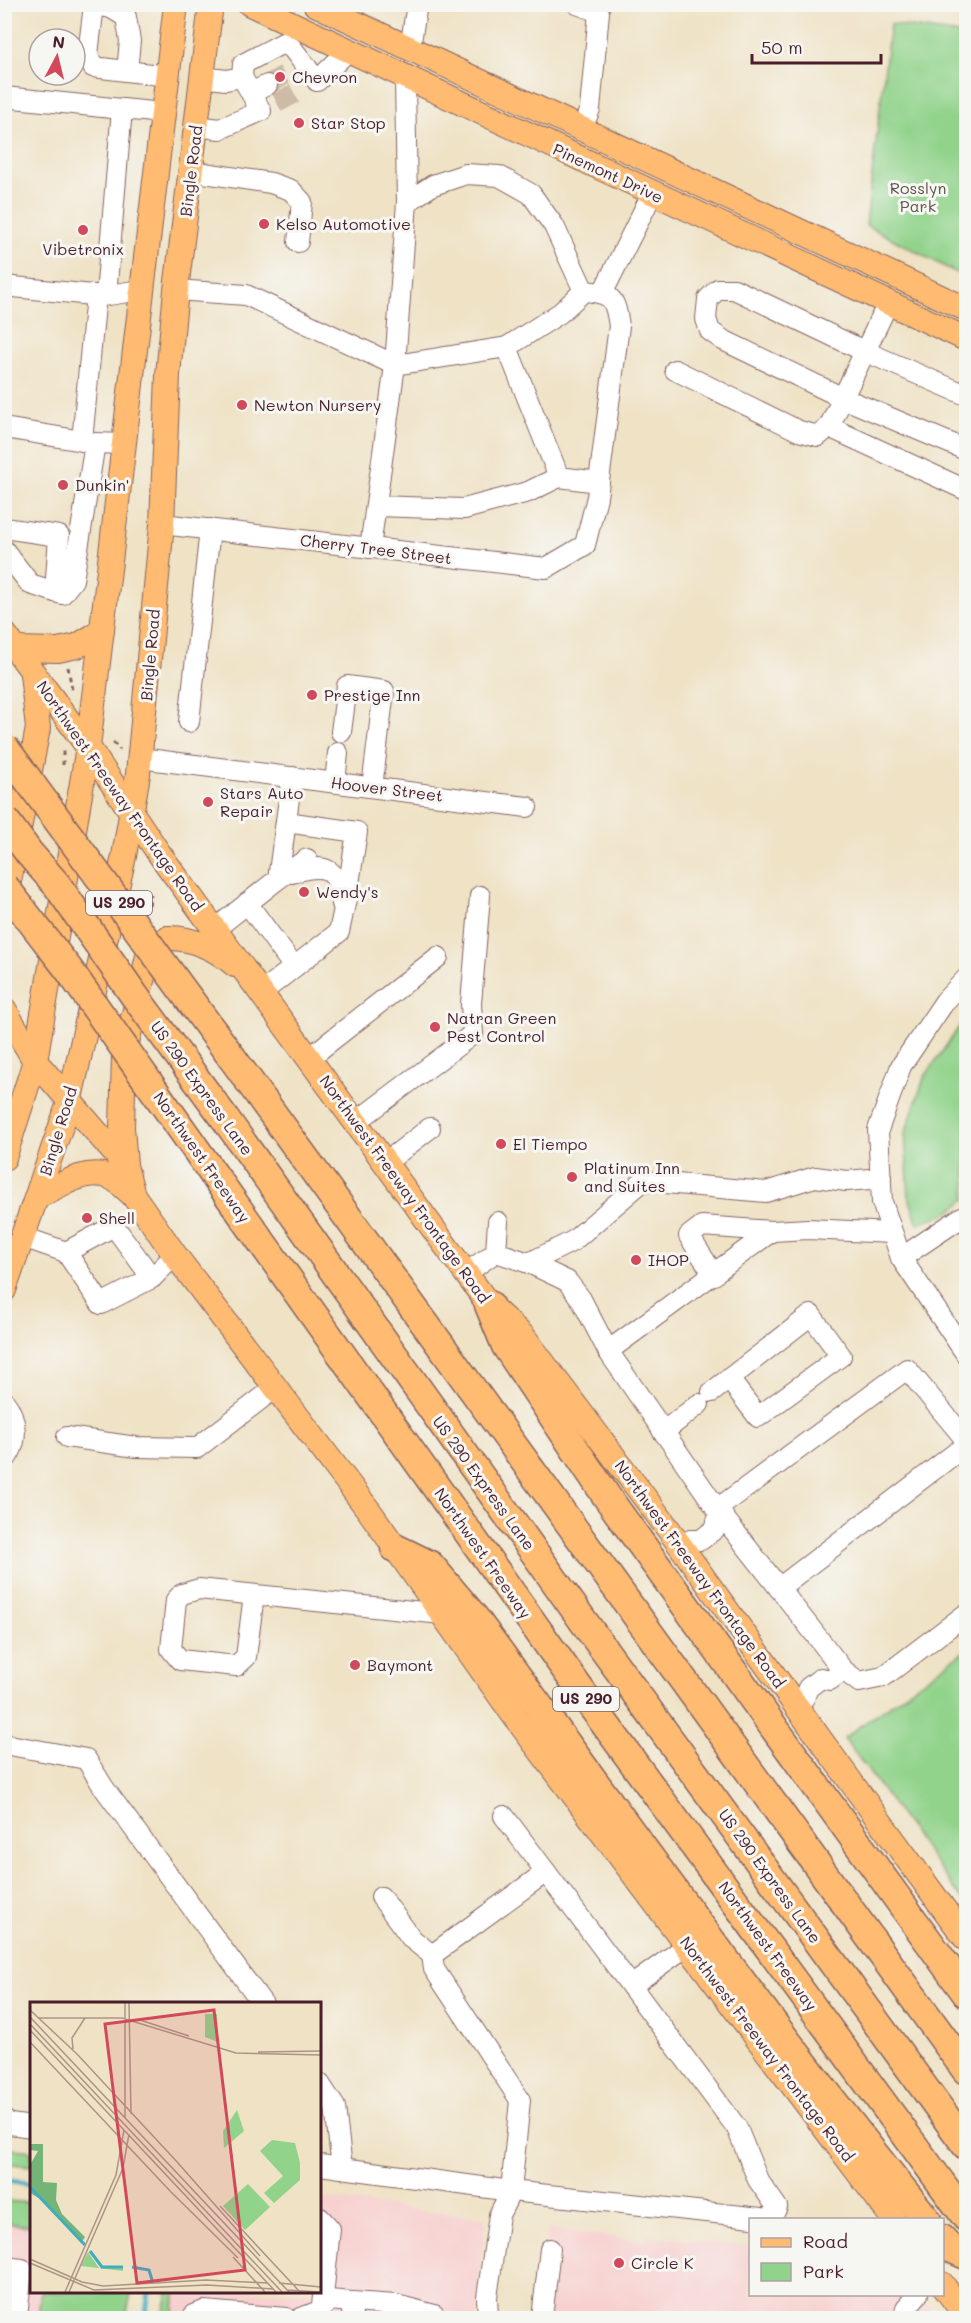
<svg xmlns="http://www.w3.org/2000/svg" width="971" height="2323" font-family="Mali,sans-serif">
  <rect width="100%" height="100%" fill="#f6f6f2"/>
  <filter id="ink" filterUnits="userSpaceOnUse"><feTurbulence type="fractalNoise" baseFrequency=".0167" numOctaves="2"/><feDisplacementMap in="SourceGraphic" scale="12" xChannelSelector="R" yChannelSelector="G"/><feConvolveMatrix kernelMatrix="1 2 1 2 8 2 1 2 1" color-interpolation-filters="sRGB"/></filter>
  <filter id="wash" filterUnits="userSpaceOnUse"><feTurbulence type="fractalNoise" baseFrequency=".008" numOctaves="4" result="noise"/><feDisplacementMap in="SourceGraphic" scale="24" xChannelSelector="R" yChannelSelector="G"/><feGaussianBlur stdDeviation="1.35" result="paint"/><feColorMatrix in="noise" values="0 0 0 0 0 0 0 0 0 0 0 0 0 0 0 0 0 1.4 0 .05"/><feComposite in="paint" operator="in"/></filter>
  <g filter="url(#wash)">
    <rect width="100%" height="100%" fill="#efe2c5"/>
    <g fill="#f7d0cf">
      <path d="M320,2198L486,2218L479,2278L478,2318H174L175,2292H320Z"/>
      <path d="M4,2223L31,2226L32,2292H41L38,2318H5Z"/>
      <path d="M548,2229L645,2241L646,2235L750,2247V2294L919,2295L938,2318H538Z"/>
    </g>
    <g fill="#91d38b" stroke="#6e795b" stroke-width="1.5">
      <path d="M890,24L966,35V278L866,225Z"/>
      <path d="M966,1017V1199L948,1213L918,1224L909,1197L905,1134L924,1078Z"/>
      <path d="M966,1650V1905L844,1738Z"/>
      <path d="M5,2148L31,2151V2166L5,2163Z"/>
      <path d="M5,2201L31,2203V2226L5,2223Z"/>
      <path d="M41,2292H131L126,2318H38Z"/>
      <path d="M168,2292H175L174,2318H163Z"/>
    </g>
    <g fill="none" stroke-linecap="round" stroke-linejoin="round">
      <g stroke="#41acc0" stroke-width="5">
        <path d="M4,2180L32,2184"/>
        <path d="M145,2318L149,2292"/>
      </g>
    </g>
  </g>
  <g filter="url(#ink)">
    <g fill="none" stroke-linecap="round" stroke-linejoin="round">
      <g stroke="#cebba6" stroke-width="20" stroke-dasharray="20 10" stroke-linecap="butt">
        <path d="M267,85L293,70"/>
        <path d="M277,103L303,89"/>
      </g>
      <defs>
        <g id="minor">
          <path d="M90,4L111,8L126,17L130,41L127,71"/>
          <path d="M577,4L599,12L590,109L582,129"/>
          <path d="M94,5L88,54L93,67L168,76"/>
          <path d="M410,48L417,4"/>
          <path d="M202,77L226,80L242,77"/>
          <path d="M251,93L267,85"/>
          <path d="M4,97L122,109"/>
          <path d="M196,126L220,129L261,111L242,77L243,64L283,43L292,48L317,81L348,51"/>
          <path d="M191,171L271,183L291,190L302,202L298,242"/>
          <path d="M407,202L433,185L466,174L499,176L531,194L554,226L584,291"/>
          <path d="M4,286L102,296L141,290"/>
          <path d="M603,292L652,194"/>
          <path d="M106,295L122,109L163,113"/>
          <path d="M507,347L559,477L599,482"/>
          <path d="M675,370L799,431L818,436L829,427L888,303"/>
          <path d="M966,395L864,351L734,289H718L708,299L706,319L710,331L723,340L843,398L966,450"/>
          <path d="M829,427L966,490"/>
          <path d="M4,428L95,443L124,444"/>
          <path d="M82,441L96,295"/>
          <path d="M376,506L464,509L528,492L559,477"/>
          <path d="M162,524L546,568L585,545L597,497L619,326C615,299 613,293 584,291L560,313L507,347L395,365L246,295L176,290"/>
          <path d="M4,528L59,536L55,592"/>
          <path d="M370,548L395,365L407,202L405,78"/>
          <path d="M4,550L30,584L62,594L73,580L95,443"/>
          <path d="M189,722L210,529"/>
          <path d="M341,732L347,686L384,691L372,787"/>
          <path d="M140,758L527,807"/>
          <path d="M335,783L338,753"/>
          <path d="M292,873C327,862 338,868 342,904"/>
          <path d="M278,879L292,777"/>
          <path d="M247,903L294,967"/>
          <path d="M215,929L278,879L307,859"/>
          <path d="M966,979L945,1001L901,1066L878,1130L882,1202L901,1258L966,1354"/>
          <path d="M261,993L339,932L348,890L357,832L286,822"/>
          <path d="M309,1058L438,957"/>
          <path d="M356,1122L473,1034L471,1004L480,896"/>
          <path d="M385,1163L430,1128"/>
          <path d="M23,1237L66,1252L114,1226L152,1278L175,1255"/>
          <path d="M66,1252L101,1304L152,1278"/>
          <path d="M496,1252L529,1263L567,1281L581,1299L608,1351L717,1509"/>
          <path d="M901,1258L962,1217L966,1222"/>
          <path d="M529,1263L573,1241L643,1181L766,1192L815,1177L847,1181L881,1178"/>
          <path d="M466,1273L496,1252L498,1222"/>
          <path d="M714,1275L689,1236L702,1226L772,1231"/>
          <path d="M608,1351L772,1231L808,1229L892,1233"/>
          <path d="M712,1392L811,1315L841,1356L758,1417L729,1379"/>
          <path d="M4,1401C18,1419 19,1444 4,1461"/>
          <path d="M663,1432L699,1404"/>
          <path d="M67,1437L136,1447L197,1448L275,1388"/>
          <path d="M966,1440L907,1369L717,1509L779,1588L966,1445"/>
          <path d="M681,1546L690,1540H701L716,1528L717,1521L723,1517"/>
          <path d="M779,1588L843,1670"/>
          <path d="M254,1595L246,1657L236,1666L180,1660L171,1649L176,1600L182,1594L199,1589L442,1614"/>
          <path d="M795,1705L804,1698L808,1688L821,1678L830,1680L843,1670L859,1682L883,1677L966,1614"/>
          <path d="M4,1744L86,1759L104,1788L263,2004"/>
          <path d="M504,1816L546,1872"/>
          <path d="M381,1897L412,1939L432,1955"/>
          <path d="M631,1986L688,1945"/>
          <path d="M320,2084L335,2107L342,2168"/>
          <path d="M4,2120L10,2124L32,2127"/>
          <path d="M320,2165L511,2191L520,2100L434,1969L432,1955L546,1872L737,2128L758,2180L777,2207L771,2219L511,2191L499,2215L487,2297L488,2318"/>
          <path d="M320,2218L330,2229L322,2306"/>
          <path d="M4,2267L22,2269L17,2318"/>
          <path d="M352,2302L396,2305L434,2315L435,2318"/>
          <path d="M193,2318L194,2315L204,2311L286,2318"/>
          <path d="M301,2318L319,2311L329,2300L352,2302V2318"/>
          <path d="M542,2318L550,2249"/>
          <path d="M904,2318L906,2308L918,2294"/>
        </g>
        <g id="major">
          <path d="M250,4L966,339"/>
          <path d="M315,4L966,309"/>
          <path d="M4,633L88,747L158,852L489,1305L523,1336L669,1530L859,1793L966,1939"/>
          <path d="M16,649L58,650L77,646L102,631"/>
          <path d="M4,886L10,877L38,728L32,674"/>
          <path d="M4,1009L35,1061L125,1165L133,1195L175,1255L370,1512L515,1717L894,2220"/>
          <path d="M4,1158L35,1061L88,747L176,4"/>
          <path d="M125,1165L122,1127L124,1055L148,956L167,938C191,937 217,949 235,965"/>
          <path d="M37,1197C58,1187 85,1167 110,1177C118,1180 126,1190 133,1195"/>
          <path d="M4,1290L69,1103L124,856L138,774L162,524L168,375L176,290L211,4"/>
          <path d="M942,2284L966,2316"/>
        </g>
        <g id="highway">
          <path d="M233,1059L966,2070"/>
          <path d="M224,1117L594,1636L966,2145"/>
          <path d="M214,1175L586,1698L966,2217"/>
          <path d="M489,1305L506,1346L607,1497L966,1993"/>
          <path d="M395,1548L430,1565L473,1616C622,1819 768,2024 927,2220"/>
          <path d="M942,2239L950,2248L966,2255"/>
        </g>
      </defs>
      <use href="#minor" stroke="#846361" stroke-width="22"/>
      <use href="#major" stroke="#846361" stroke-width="26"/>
      <use href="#highway" stroke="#846361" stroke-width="31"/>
      <g stroke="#846361" stroke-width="3" stroke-dasharray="4.5 4.5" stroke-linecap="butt">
        <path d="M68,667L72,690"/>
        <path d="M113,742L120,750"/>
        <path d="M63,765V747"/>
        <path d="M149,905L151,894"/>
      </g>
      <use href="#minor" stroke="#fff" stroke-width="20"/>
      <use href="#major" stroke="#febb71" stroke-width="24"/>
      <use href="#highway" stroke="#febb71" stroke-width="28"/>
      <defs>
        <g id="highway-bridge">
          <path d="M4,747L233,1059"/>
          <path d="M4,819L29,853L57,885L134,995L224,1117"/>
          <path d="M4,886L69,970L214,1175"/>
        </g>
      </defs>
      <use href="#highway-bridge" stroke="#846361" stroke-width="31" stroke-linecap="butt"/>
      <use href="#highway-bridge" stroke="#febb71" stroke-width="28"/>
    </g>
  </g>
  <g fill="#d1495b" stroke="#f6f6f2" stroke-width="2">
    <circle cx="280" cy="77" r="6"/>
    <circle cx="299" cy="123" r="6"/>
    <circle cx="264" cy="224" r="6"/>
    <circle cx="83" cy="230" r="6"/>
    <circle cx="242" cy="405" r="6"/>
    <circle cx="63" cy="485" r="6"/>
    <circle cx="312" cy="695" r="6"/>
    <circle cx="208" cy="802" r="6"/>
    <circle cx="304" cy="892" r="6"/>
    <circle cx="435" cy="1027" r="6"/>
    <circle cx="501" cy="1144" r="6"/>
    <circle cx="572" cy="1177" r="6"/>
    <circle cx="87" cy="1218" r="6"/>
    <circle cx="636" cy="1260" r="6"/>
    <circle cx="355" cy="1665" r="6"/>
    <circle cx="619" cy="2263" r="6"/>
  </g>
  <g text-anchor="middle" stroke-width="6" stroke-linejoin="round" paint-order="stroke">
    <g fill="#f6f6f2" stroke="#7e6067" stroke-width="1.5">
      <rect x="86" y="891" width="66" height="24" rx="4.5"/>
      <rect x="553" y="1687" width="66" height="24" rx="4.5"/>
    </g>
    <g font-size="15" font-weight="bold" fill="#4a1f2b">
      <text x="119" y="908">US 290</text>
      <text x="586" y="1704">US 290</text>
    </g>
    <g font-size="16" fill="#4a1f2b" stroke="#f6f6f2" text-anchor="start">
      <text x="292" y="83">Chevron</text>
      <text x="311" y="129">Star Stop</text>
      <text x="276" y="230">Kelso Automotive</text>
      <text x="83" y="255" text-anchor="middle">Vibetronix</text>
      <text x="254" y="411">Newton Nursery</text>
      <text x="75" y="491">Dunkin'</text>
      <text x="324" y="701">Prestige Inn</text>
      <text x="220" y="799">Stars Auto<tspan x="220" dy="18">Repair</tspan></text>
      <text x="316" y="898">Wendy's</text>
      <text x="447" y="1024">Natran Green<tspan x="447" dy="18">Pest Control</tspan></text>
      <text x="513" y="1150">El Tiempo</text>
      <text x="584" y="1174">Platinum Inn<tspan x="584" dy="18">and Suites</tspan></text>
      <text x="99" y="1224">Shell</text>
      <text x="648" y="1266">IHOP</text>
      <text x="367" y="1671">Baymont</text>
      <text x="631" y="2269">Circle K</text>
    </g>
    <g font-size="16" fill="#4a1f2b" stroke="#f6f6f2">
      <text transform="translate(191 171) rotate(-83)" y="6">Bingle Road</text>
      <text transform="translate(608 173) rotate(25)" y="6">Pinemont Drive</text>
      <text transform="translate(376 549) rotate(7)" y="6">Cherry Tree Street</text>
      <text transform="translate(150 655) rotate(-85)" y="6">Bingle Road</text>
      <text transform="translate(387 789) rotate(7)" y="6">Hoover Street</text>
      <text transform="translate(120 796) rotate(55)" y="6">Northwest Freeway Frontage Road</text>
      <text transform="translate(202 1088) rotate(54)" y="6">US 290 Express Lane</text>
      <text transform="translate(58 1131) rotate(-73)" y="6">Bingle Road</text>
      <text transform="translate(202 1157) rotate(55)" y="6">Northwest Freeway</text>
      <text transform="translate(405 1189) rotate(54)" y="6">Northwest Freeway Frontage Road</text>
      <text transform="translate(484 1483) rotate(54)" y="6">US 290 Express Lane</text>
      <text transform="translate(483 1553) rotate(55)" y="6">Northwest Freeway</text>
      <text transform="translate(700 1574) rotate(54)" y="6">Northwest Freeway Frontage Road</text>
      <text transform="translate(770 1876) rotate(54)" y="6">US 290 Express Lane</text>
      <text transform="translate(768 1946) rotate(54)" y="6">Northwest Freeway</text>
      <text transform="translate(767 2049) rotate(53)" y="6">Northwest Freeway Frontage Road</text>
    </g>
    <g font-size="16" fill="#5f5548" stroke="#f6f6f2">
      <text x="918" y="194">Rosslyn<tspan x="918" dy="18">Park</tspan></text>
    </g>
  </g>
  <g transform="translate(30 2002)">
    <rect width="291" height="291" fill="#efe2c5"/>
    <path d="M175,12H187L188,40L175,35ZM207,108L214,129L194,146L193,129ZM242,138L265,141L270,161V178L244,201L234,191L253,174L230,149ZM218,182L240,205L215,228L193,204ZM58,250L69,266H93V269L51,264Z" fill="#91d38b"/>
    <path d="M0,142H13V180L27,181L26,198L32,212L55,235L51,241L14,199L0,191V163L8,149L0,148Z" fill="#74b577"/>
    <path fill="none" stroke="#41acc0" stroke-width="3" d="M0,185L55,243M60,249L72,265H93M102,265L119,268L123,281"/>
    <path fill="none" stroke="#ad9487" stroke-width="1.5" d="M99,1L101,112M0,8L47,52L149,162M0,15L259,290M9,16H92L206,51L291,53M110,18L159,34M0,22L252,290M0,28L246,290M0,40L141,190M43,47L42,36L55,16M228,50L291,49M95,116V1M148,161L230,254M140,189L208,256M190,204L270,290M203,255L235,290M0,257L52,280L73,284L176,278L237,281M0,261L64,288L177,283L243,287M249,281L291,285M257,288L291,290M35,290L86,173L94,128M39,290L93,166L99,132"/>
    <path fill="#d1495b" fill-opacity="0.15" stroke="#d1495b" stroke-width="3" d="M184,8L215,268L107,281L75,22Z"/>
    <rect width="291" height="291" fill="none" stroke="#4a1f2b" stroke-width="3"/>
  </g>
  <rect width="971" height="2323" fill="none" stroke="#f6f6f2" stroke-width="24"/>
  <rect x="749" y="2218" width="195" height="78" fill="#f6f6f2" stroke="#b1a0a2" stroke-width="1.5"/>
  <rect x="761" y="2238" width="30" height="9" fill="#febb71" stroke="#b1a0a2" stroke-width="1.5"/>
  <text x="803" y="2248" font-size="18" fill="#4a1f2b">Road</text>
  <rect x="761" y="2263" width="30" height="18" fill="#91d38b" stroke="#b1a0a2" stroke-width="1.5"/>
  <text x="803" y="2278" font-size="18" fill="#4a1f2b">Park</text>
  <g transform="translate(57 57) rotate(7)"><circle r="28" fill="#f6f6f2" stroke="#b1a0a2" stroke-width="1.5"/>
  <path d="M0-4.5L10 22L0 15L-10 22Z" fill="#d1495b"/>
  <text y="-9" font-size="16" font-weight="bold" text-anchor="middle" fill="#4a1f2b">N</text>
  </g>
  <path d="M752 54v9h129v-9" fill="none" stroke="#4a1f2b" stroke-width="3"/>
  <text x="761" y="54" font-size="18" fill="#4a1f2b" stroke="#f6f6f2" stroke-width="4.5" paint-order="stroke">50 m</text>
</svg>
